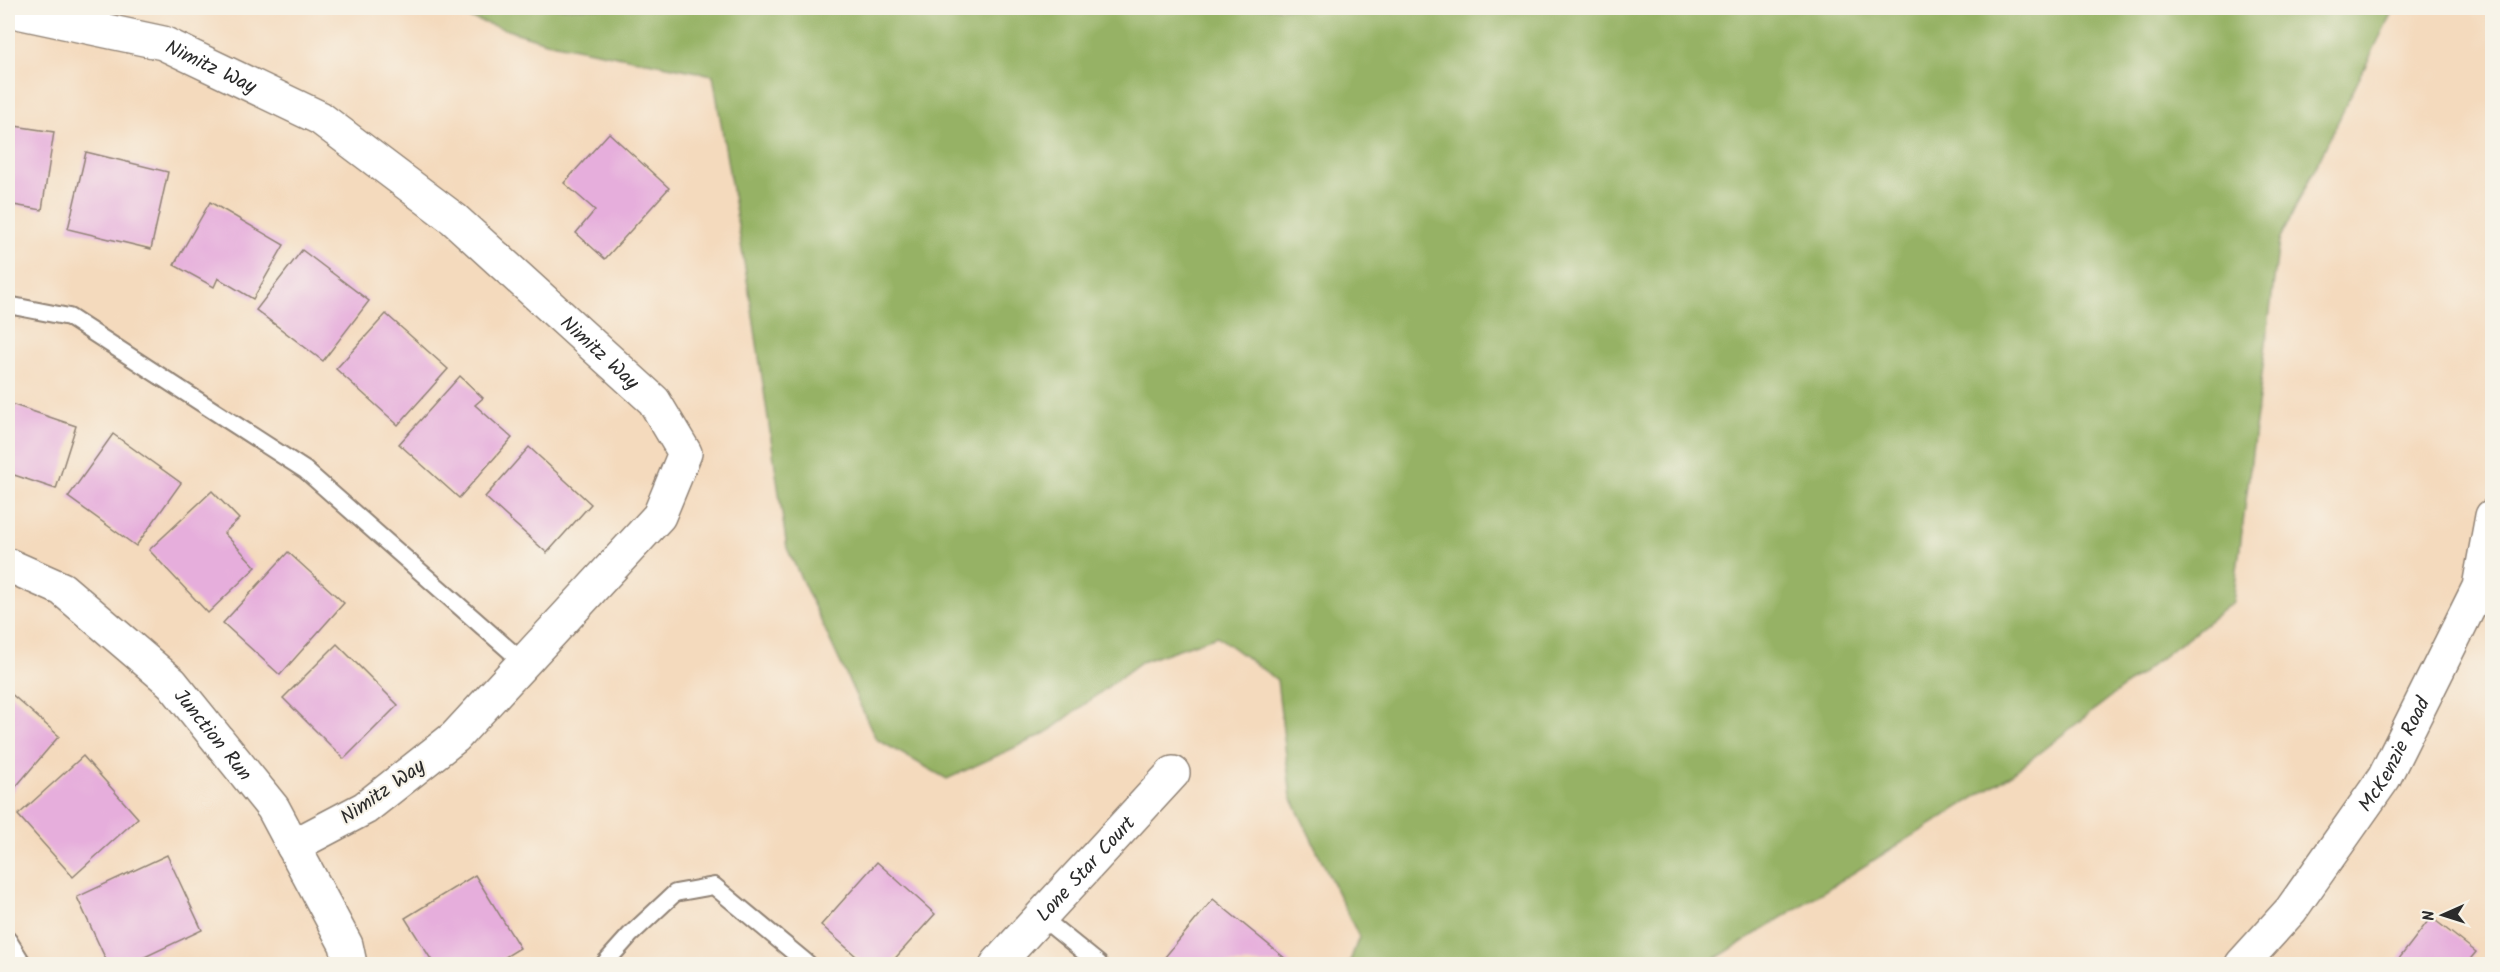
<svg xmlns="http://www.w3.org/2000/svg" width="2500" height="972" font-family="Kalam,sans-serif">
  <rect width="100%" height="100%" fill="#f7f3e8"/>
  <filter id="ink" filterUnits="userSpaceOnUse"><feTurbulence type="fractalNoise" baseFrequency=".0167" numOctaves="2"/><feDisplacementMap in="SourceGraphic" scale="12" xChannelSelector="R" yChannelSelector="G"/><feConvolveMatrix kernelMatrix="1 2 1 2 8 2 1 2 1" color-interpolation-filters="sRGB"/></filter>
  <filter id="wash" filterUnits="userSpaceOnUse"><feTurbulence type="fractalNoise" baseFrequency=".008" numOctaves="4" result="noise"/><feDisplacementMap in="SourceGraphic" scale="24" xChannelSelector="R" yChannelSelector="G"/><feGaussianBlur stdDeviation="1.35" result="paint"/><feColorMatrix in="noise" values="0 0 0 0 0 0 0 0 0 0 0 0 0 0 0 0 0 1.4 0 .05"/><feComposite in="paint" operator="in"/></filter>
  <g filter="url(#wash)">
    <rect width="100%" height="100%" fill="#f4dabd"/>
    <path fill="#96b265" stroke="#606e48" stroke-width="1.5" d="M437,8H2394L2279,241L2233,602L2009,776L1707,964H1349L1359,937L1291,797L1277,680L1217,636L1141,662L1046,733L947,779L876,739L787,548L753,316L713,75L546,42Z"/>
    <g id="blocks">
      <g fill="#e6aedc">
        <path d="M8,125L54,132L42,210L8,204Z"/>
        <path d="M609,133L669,188L605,259L576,233L595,210L564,183Z"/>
        <path d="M86,152L168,172L151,249L68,229Z"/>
        <path d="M210,202L284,245L253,299L218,278L214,287L174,265Z"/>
        <path d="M302,250L369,301L323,361L256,310Z"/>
        <path d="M386,314L448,369L398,425L336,369Z"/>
        <path d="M460,376L483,398L475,405L512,438L459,498L399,444Z"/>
        <path d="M8,403L76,426L56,489L8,473Z"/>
        <path d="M113,434L181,483L136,546L68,497Z"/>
        <path d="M529,447L591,504L547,553L485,497Z"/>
        <path d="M212,491L239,519L224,533L256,567L208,613L149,550Z"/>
        <path d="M288,552L344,603L280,675L223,623Z"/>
        <path d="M337,644L398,705L344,759L283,698Z"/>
        <path d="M8,691L59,736L8,796Z"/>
        <path d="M83,756L138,818L73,877L18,815Z"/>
        <path d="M167,855L202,930L130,964H108L77,897Z"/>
        <path d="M877,862L935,914L890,964H865L821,925Z"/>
        <path d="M475,875L520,948L494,964H434L405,918Z"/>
        <path d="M1213,899L1292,964L1160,963Z"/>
        <path d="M2431,917L2476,952L2466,964H2395Z"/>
      </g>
    </g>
  </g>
  <g filter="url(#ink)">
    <use href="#blocks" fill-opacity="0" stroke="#908274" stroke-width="1.5"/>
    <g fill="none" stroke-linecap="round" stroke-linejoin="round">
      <defs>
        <g id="lane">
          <path d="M8,305L69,317L305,470L524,663"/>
          <path d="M1041,917L1099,964"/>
          <path d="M8,940L23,964"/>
          <path d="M604,964L630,935L675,893L714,886L808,964"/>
        </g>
        <g id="street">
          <path id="s1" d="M8,10L163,43L320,118L454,219L654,401L685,453L659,516L455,737L365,808L293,846"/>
          <path id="s2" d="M8,565L62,589L172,683L273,808L346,945L350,964"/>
          <path id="s3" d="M997,964L1173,773"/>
        </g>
        <g id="secondary">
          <path id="s4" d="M2242,964L2291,910L2384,778L2479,587L2492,516"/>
        </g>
      </defs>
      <use href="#lane" stroke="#908274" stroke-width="20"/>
      <use href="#street" stroke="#908274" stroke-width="36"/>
      <use href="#secondary" stroke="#908274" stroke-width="36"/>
      <use href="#lane" stroke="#fff" stroke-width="16"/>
      <use href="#street" stroke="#fff" stroke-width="33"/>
      <use href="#secondary" stroke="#fff" stroke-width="33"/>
    </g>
  </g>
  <g text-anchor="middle" stroke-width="4.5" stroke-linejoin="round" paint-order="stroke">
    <g font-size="20" fill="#2b2b2b" stroke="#f7f3e8">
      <text dy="7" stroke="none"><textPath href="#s1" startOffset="212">Nimitz Way</textPath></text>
      <text dy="7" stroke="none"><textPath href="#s1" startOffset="698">Nimitz Way</textPath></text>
      <text dy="7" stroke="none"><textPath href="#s2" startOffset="270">Junction Run</textPath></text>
      <text dy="7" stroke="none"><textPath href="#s4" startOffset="260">McKenzie Road</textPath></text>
      <text transform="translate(382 791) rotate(-35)" y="7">Nimitz Way</text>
      <text dy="7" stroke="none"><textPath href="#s3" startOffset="130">Lone Star Court</textPath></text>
    </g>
  </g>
  <rect width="2500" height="972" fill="none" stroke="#f7f3e8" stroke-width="30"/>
  <g transform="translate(2443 915) rotate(267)" stroke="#f7f3e8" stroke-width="4.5" paint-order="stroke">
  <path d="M0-4.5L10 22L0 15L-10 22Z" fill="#2b2b2b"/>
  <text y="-9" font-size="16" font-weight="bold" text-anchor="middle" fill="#2b2b2b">N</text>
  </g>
</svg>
